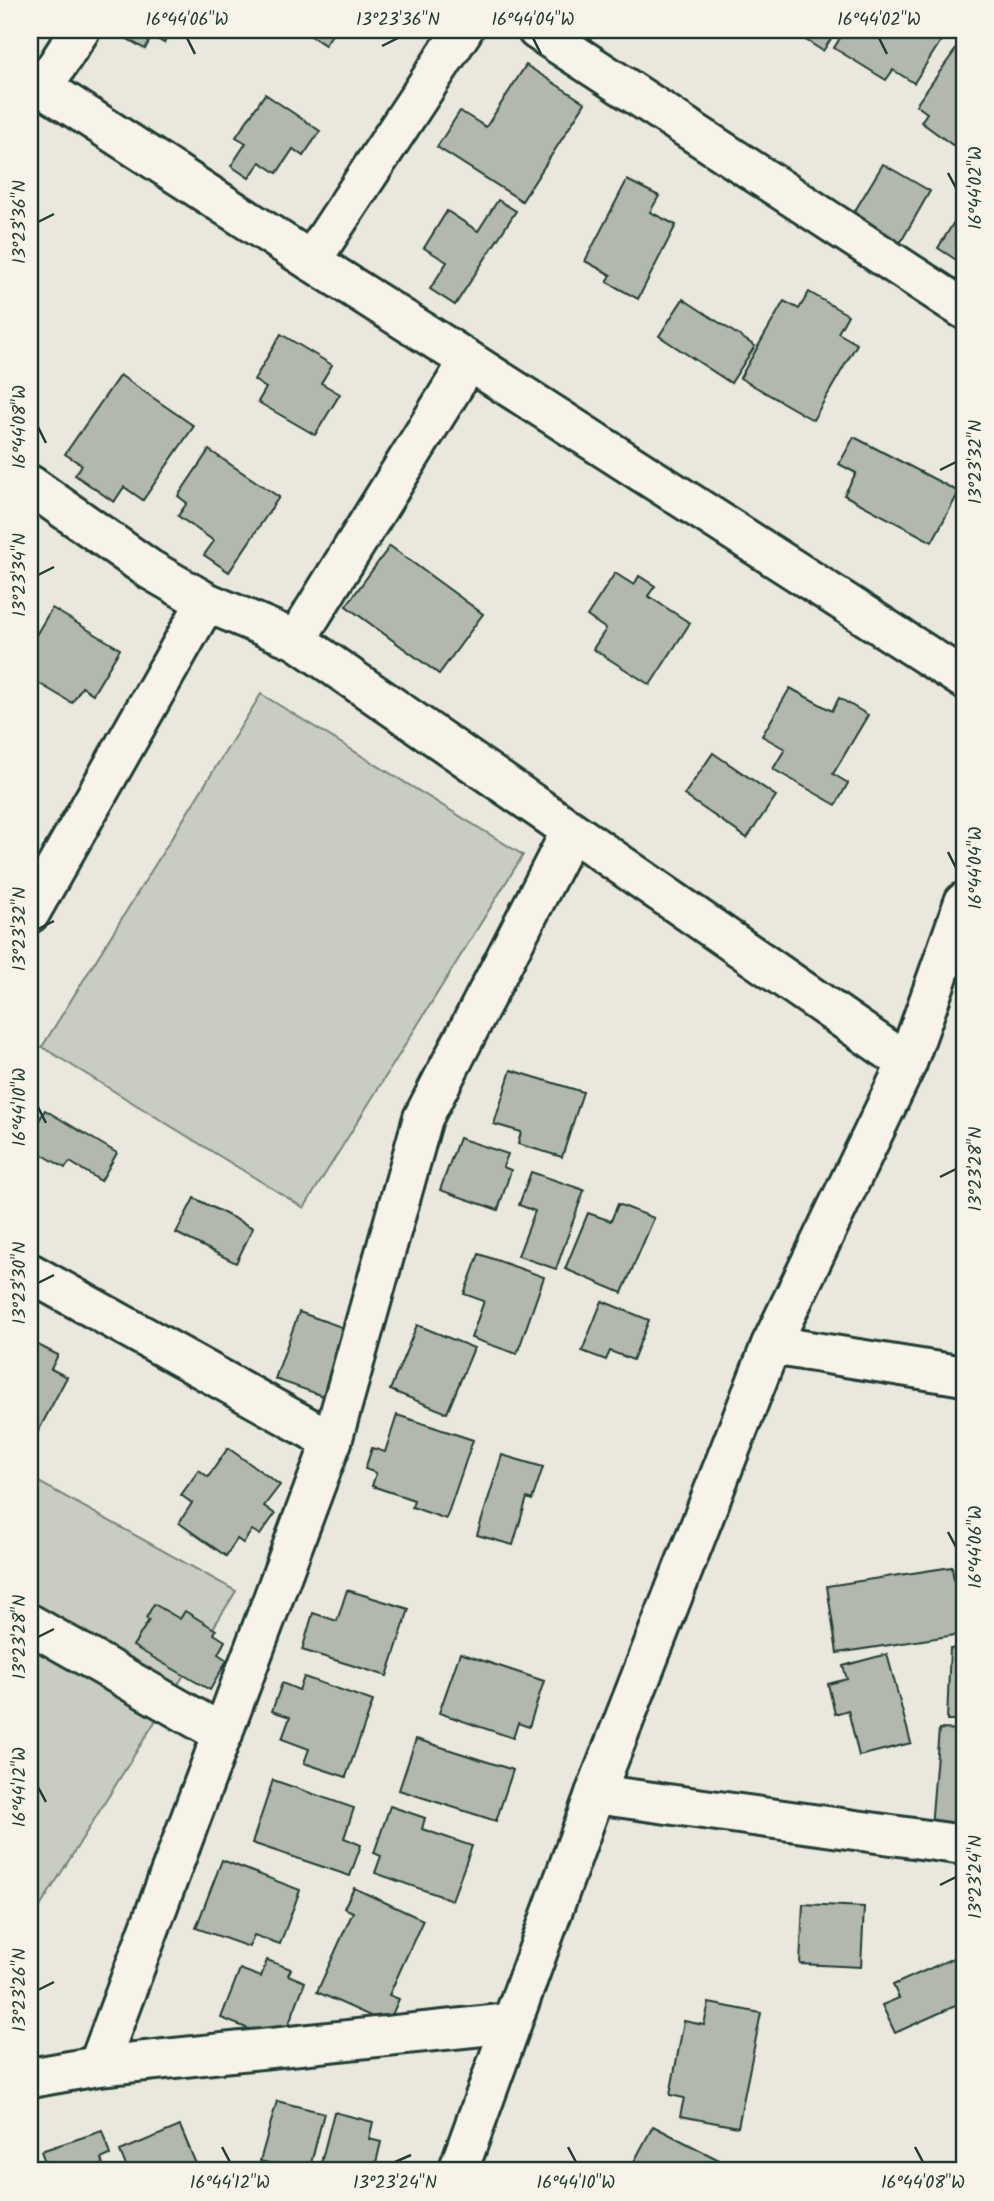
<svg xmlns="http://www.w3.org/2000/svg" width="994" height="2201" font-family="Kalam,sans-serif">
  <rect width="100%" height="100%" fill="#eae8dd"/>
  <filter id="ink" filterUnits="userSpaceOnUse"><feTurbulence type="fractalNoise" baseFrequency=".0143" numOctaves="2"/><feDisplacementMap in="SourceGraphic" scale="14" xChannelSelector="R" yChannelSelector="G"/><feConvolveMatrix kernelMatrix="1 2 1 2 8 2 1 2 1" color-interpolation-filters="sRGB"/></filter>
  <g filter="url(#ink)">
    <g fill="#c8ccc1" stroke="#74847a" stroke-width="2">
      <path d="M261,694L523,855L304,1208L42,1047Z"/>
      <path d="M30,1477L236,1591L30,1923Z"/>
    </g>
    <g fill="#b2b8ae" stroke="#1f3d34" stroke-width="2">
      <path d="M112,30H171L164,43L152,36L145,49Z"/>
      <path d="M302,30H335L325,45Z"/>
      <path d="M790,30H837L823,51Z"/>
      <path d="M845,30H933L944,36L914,83L893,70L886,80L834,48Z"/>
      <path d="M959,45L964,49L962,152L921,122L927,113L916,105Z"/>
      <path d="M526,65L585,103L522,201L437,147L460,111L486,127Z"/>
      <path d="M265,94L320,131L303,156L293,149L277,173L260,162L249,178L231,166L246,143L236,137Z"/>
      <path d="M883,164L930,191L898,247L850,219Z"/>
      <path d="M627,180L659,196L650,212L676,225L638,299L607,282L611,275L585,261Z"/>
      <path d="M498,200L516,211L455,305L430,289L447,262L424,248L447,211L478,231Z"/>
      <path d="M964,206V265L938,248Z"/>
      <path d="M809,292L848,315L838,333L857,344L813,420L740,378L784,301L799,309Z"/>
      <path d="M683,299L755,346L731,383L659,336Z"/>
      <path d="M281,334L332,365L321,383L340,394L315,435L258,402L266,388L254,380Z"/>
      <path d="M120,375L194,426L143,500L124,487L114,502L75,475L82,465L65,454Z"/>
      <path d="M854,437L959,492L932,542L844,495L856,473L839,464Z"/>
      <path d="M209,450L279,497L229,572L204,555L214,541L178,516L187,503L178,496Z"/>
      <path d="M390,546L483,614L439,674L346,606Z"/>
      <path d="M615,573L634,585L639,576L655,586L648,596L690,623L650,685L593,649L606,629L587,616Z"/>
      <path d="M52,608L120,649L93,694L82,687L72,703L30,678V645Z"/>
      <path d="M790,688L832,711L839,698L868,715L833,774L848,783L836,805L773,769L785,749L762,736Z"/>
      <path d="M713,753L776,796L747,838L684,795Z"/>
      <path d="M511,1070L583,1092L562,1157L518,1144L521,1132L494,1124Z"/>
      <path d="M45,1110L117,1153L101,1181L70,1162L65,1168L43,1155L30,1177V1136Z"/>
      <path d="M459,1138L508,1154L503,1167L511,1170L498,1210L440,1190Z"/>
      <path d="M531,1172L584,1190L556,1269L518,1256L535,1211L519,1205Z"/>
      <path d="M194,1198L253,1228L236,1263L176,1233Z"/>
      <path d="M618,1204L654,1218L622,1293L565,1269L588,1213L611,1221Z"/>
      <path d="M479,1254L544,1277L517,1354L471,1338L484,1301L464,1294Z"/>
      <path d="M602,1301L649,1320L633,1360L610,1351L606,1360L582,1351Z"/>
      <path d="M299,1312L350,1330L326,1397L275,1379Z"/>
      <path d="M417,1325L474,1348L447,1413L390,1390Z"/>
      <path d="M30,1341L58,1355L51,1369L67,1377L33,1441L30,1439Z"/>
      <path d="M397,1415L473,1440L446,1519L412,1507L414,1500L372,1486L376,1473L365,1469L372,1448L385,1452Z"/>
      <path d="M228,1448L280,1485L264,1506L275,1514L260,1535L252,1530L243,1543L237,1539L226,1556L179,1523L192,1503L181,1495L199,1470L208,1477Z"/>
      <path d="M502,1455L543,1467L532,1500L527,1498L513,1545L477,1535Z"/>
      <path d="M952,1567L962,1634L837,1653L827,1586Z"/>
      <path d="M347,1590L409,1609L387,1676L302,1650L313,1613L337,1621Z"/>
      <path d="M154,1604L180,1619L185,1611L216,1630L214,1634L225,1641L218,1654L227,1660L210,1690L133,1646L149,1620L146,1618Z"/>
      <path d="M950,1648L964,1649V1720H947Z"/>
      <path d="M460,1653L544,1681L529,1727L518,1723L513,1738L439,1713Z"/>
      <path d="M887,1654L911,1743L859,1756L848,1710L835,1714L828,1684L847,1679L843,1666Z"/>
      <path d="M304,1677L373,1701L346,1777L304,1763L309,1749L282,1739L290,1717L272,1711L282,1683L299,1690Z"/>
      <path d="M939,1729L964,1730V1830L931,1827Z"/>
      <path d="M416,1739L513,1770L496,1821L399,1790Z"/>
      <path d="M273,1780L354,1808L344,1838L361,1845L350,1876L252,1843Z"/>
      <path d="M390,1806L425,1818L422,1829L472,1846L452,1900L375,1873L381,1856L374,1853Z"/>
      <path d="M222,1860L300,1890L280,1944L254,1935L249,1947L196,1928Z"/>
      <path d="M354,1888L423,1920L389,1995L399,1999L388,2024L317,1992L353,1912L344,1908Z"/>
      <path d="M803,1904L864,1907L861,1967L800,1964Z"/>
      <path d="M953,1958L964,1982V2002L895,2033L882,2005L899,1998L893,1985Z"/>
      <path d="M267,1960L291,1969L288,1975L305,1982L282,2042L221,2018L240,1969L261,1977Z"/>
      <path d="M709,2003L761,2013L738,2127L680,2116L684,2098L670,2095L684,2021L704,2025Z"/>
      <path d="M277,2101L324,2113L309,2171H275L277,2165L260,2161Z"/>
      <path d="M334,2112L373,2122L369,2139L381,2142L374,2171H319Z"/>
      <path d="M180,2126L199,2171H128L120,2151Z"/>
      <path d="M653,2126L725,2163L721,2171H629Z"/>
      <path d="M102,2131L110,2155L101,2159L105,2171H48L41,2151Z"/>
    </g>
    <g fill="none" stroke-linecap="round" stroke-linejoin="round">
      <defs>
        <g id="minor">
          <path d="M537,30L964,309"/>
          <path d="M30,79L311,261"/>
          <path d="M43,87L80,30"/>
          <path d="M469,361L964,679"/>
          <path d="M30,485L149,569L206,602L296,640L907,1063"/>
          <path d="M296,640L469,361L311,261L463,30"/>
          <path d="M30,913L206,602"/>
          <path d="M30,1273L332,1441"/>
          <path d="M771,1345L964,1376"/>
          <path d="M30,1624L223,1734"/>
          <path d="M595,1794L964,1845"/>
          <path d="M98,2066L332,1441L423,1118L571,831"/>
          <path d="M30,2078L98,2066L511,2023"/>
          <path d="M458,2171L595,1794L771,1345L907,1063L964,902"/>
        </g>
      </defs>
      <use href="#minor" stroke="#1f3d34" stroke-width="44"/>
      <use href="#minor" stroke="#f7f3e8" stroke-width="38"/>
    </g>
  </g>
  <path fill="none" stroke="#1f3d34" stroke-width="2.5" d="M187,38L195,54M533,38L541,54M879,38L887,54M382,46L398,38M948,173L956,188M38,222L54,214M38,427L46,443M940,470L956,462M38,575L54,567M948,852L956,868M38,929L54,921M38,1107L46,1123M940,1177L956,1169M38,1283L54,1275M948,1532L956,1547M38,1637L54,1629M38,1787L46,1802M940,1885L956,1877M38,1990L54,1982M222,2147L230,2162M568,2147L576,2162M915,2147L923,2162M395,2162L411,2155"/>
  <rect width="994" height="2201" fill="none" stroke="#f7f3e8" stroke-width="77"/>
  <rect x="38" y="38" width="918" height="2124" fill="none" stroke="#1f3d34" stroke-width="2.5"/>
  <g font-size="18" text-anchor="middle" fill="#1f3d34">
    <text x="187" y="25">16°44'06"W</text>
    <text x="398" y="25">13°23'36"N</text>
    <text x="533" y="25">16°44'04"W</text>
    <text x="879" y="25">16°44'02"W</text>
    <text transform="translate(975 188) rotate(-90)" y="6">16°44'02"W</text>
    <text transform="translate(19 222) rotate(-90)" y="6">13°23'36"N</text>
    <text transform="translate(19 427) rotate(-90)" y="6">16°44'08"W</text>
    <text transform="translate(975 462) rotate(-90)" y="6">13°23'32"N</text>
    <text transform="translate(19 575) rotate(-90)" y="6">13°23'34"N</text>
    <text transform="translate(975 868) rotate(-90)" y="6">16°44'04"W</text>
    <text transform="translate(19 929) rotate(-90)" y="6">13°23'32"N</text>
    <text transform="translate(19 1107) rotate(-90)" y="6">16°44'10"W</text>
    <text transform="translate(975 1169) rotate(-90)" y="6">13°23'28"N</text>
    <text transform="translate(19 1283) rotate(-90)" y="6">13°23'30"N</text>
    <text transform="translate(975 1547) rotate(-90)" y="6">16°44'06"W</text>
    <text transform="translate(19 1637) rotate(-90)" y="6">13°23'28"N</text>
    <text transform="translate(19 1787) rotate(-90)" y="6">16°44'12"W</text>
    <text transform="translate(975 1877) rotate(-90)" y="6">13°23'24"N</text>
    <text transform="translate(19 1990) rotate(-90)" y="6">13°23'26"N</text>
    <text x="230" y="2188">16°44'12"W</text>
    <text x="395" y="2188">13°23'24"N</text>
    <text x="576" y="2188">16°44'10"W</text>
    <text x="923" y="2188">16°44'08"W</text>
  </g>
</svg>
